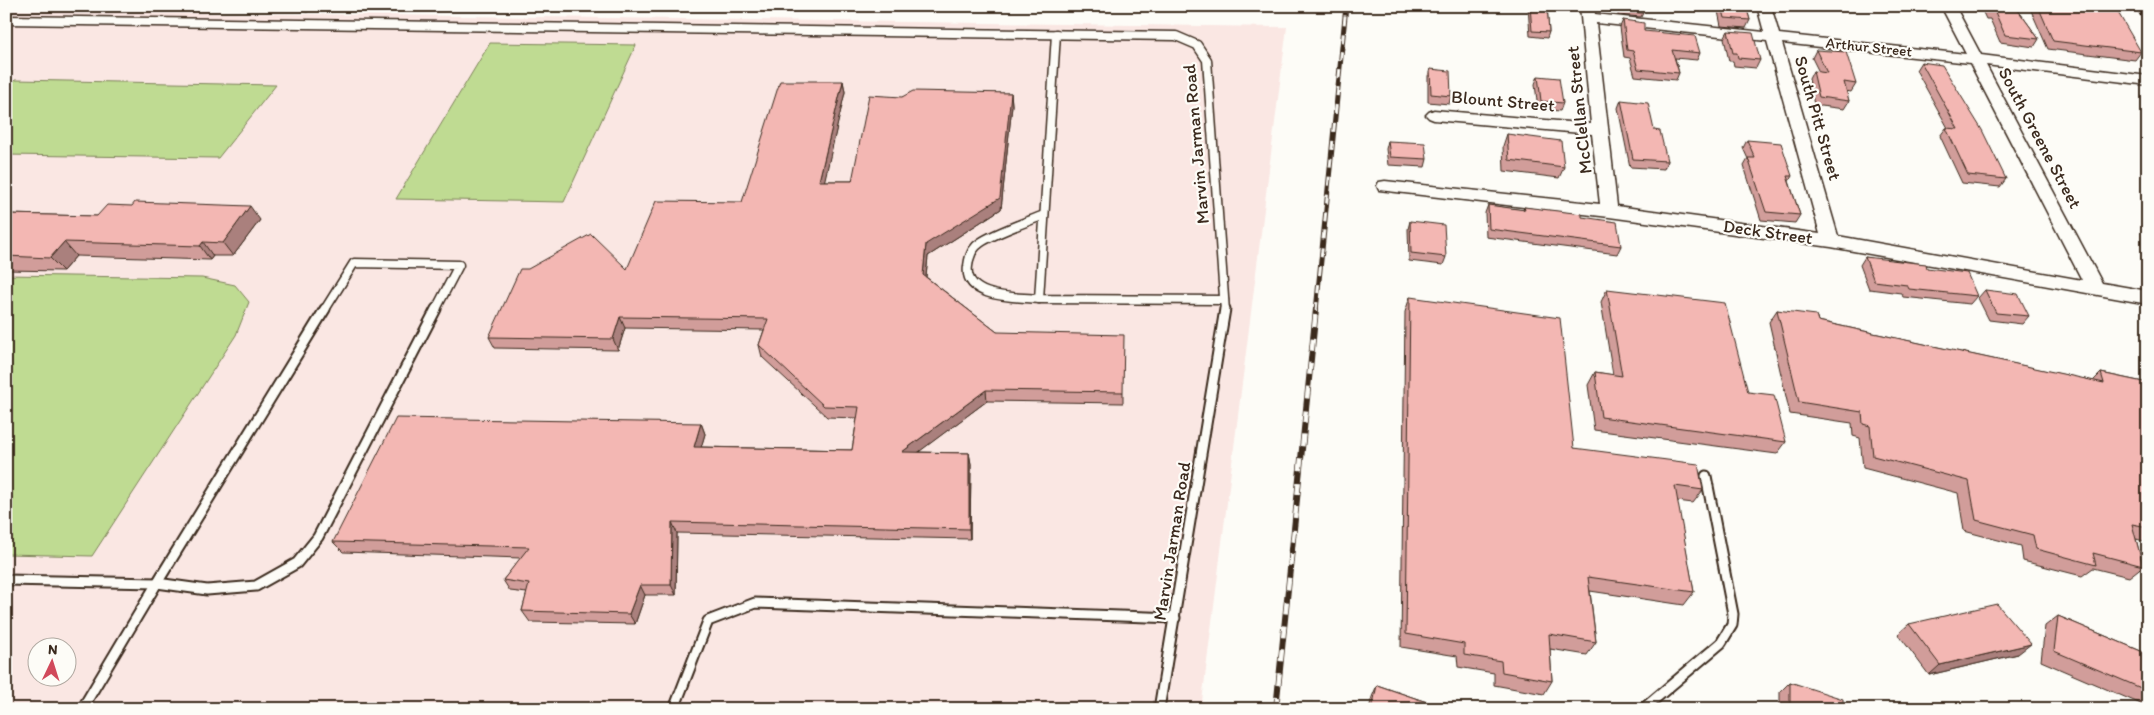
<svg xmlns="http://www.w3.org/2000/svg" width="2154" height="715" font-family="Itim,sans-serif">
  <rect width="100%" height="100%" fill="#fdfcf7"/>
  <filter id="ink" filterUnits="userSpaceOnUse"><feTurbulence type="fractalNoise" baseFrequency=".02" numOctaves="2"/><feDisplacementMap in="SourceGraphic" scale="10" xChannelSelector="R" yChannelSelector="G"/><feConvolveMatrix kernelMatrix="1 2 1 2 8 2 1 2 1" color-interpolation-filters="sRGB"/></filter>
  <g filter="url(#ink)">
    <path fill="#fae7e3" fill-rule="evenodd" d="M6,10L1287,27L1201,709H6ZM38,648H68V678H38Z"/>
    <g fill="#bfdb92" stroke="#7d8258">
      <path d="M490,43L636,45L564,202L396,199Z"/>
      <path d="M15,80L276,85L218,158L6,155V89Z"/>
      <path d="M6,275L202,278L235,285L249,302L236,335L92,556L6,554Z"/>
    </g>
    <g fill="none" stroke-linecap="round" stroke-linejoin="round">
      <defs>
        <g id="service-far1">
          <path d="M6,20L1176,36L1197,45L1207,60L1225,311"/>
          <path d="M1056,34L1039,299L1224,300"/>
          <path d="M1039,299C1017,297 963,299 968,266C969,257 972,248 980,243C994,233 1027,222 1044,215"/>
          <path d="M324,311L354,263L459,265L435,311"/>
        </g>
        <g id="service">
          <path d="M6,580L157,583"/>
          <path d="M157,583L207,590L256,586L297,563L318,537L436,309"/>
          <path d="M157,583L325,309"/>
          <path d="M82,709L157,583"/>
          <path d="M674,709L708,621L755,603L1175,618"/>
          <path d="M1159,709L1225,309"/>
          <path d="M1643,709L1721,643L1732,625L1733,614L1706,476"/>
        </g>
        <g id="minor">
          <path d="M300,6H314V7L307,11L302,10Z"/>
          <path d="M1580,6H1594L1595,14L1764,32L1757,6H1771L1779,34L1966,54L1941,6H1955L1981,55L2148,76V85L1986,65L2102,283L2148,291V304L1831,247L1609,217L1379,190L1377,186L1379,182L1385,181L1600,204L1592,134L1434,120L1429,118L1426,115L1429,112L1434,110L1591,124ZM1596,23L1767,41L1820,234L1617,206ZM1782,43L1970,63L2082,280L1838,236Z"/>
          <path d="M2136,6H2148V19L2143,18Z"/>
        </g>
      </defs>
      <use href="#service-far1" stroke="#3b2a1e" stroke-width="11"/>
      <use href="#service" stroke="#3b2a1e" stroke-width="13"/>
      <use href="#minor" stroke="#3b2a1e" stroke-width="3"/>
      <use href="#service-far1" stroke="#fdfcf7" stroke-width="8"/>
      <use href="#service" stroke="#fdfcf7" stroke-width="9"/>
      <use href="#minor" fill="#fdfcf7" fill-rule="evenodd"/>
      <defs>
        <path id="rail-far1" d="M1316,311L1346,6"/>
        <path id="rail" d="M1276,709L1316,309"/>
      </defs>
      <use href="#rail-far1" stroke="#3b2a1e" stroke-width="5"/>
      <use href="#rail" stroke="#3b2a1e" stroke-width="6"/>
      <use href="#rail-far1" stroke="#fdfcf7" stroke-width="3" stroke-dasharray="9" stroke-linecap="butt"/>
      <use href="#rail" stroke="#fdfcf7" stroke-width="4.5" stroke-dasharray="12" stroke-linecap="butt"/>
    </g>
    <g fill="#d19d9a" stroke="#3b2a1e">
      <path d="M1206,6H1233L1232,11L1206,8Z"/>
      <path d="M1528,6H1547L1549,32L1547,38L1530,36Z"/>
      <path d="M1617,6H1643V13L1641,17L1618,15Z"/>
      <path d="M1717,6H1746L1750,20L1746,28L1721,26Z"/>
      <path d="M1787,6H1817V7H1811L1809,10L1788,9Z"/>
      <path d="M1980,6H2015L2039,39L2034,47L2000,42L1990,19H1986Z"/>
      <path d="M2029,6H2092L2141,52L2135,60L2048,49Z"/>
      <path d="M1623,20L1644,31L1700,53L1697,60L1675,58L1679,73L1676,80L1635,76L1630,58L1624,57L1620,27Z"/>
      <path d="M1728,31L1760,60L1756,68L1734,66L1733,61H1729L1724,38Z"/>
      <path d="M1816,50L1856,84L1851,92L1846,91L1849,101L1844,109L1814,105L1809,79L1813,71L1819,72L1812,58Z"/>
      <path d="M1921,62L2006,179L2000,187L1962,183L1940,136L1946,128H1948L1916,70Z"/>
      <path d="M1430,69L1451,96L1449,104L1428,102V76Z"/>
      <path d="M1538,76L1563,103L1560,111L1538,109L1535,84Z"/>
      <path d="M843,81L845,92L824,181H852L902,97L1011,93L1012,105L1001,209L928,256L926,277L997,332L1123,392V403L987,401L918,452L969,453L971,464L970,539L677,533L676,595H645L635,624L530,622L522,611L527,593L510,591L503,580L521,558L343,552L333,542L701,423L705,434L701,447L852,450L857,418L827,417L762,357L759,345L764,330L625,328L618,350L495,348L489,337L627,269L742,202Z"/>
      <path d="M1621,100L1654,130L1667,161L1664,169L1630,167L1618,108Z"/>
      <path d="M1507,134L1564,167L1559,178L1504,171L1503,146Z"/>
      <path d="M1747,140L1792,176L1789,181L1800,215L1795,223L1761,220L1744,166L1748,159L1743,148Z"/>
      <path d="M1388,141L1427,159L1425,167L1388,165L1386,149Z"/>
      <path d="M1488,205L1523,210L1524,207L1582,217L1621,246L1617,254L1486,237L1485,213Z"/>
      <path d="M6,214L260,220L233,256H213L210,260L76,256L63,271L6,270Z"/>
      <path d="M1410,221L1446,257L1443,265L1409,261L1408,229Z"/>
      <path d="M1865,257L1927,268L1977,296L1970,304L1903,297L1901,293L1869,289L1860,265Z"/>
      <path d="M1607,289L1748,392L1786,442L1777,454L1594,430L1588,385L1595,372L1613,375L1601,302Z"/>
      <path d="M1985,290L2029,316L2022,324L1989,320L1978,298Z"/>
      <path d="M1410,297L1574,448L1703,490L1693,503L1677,501L1694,592L1684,605L1590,591L1596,642L1587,655L1550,649L1552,681L1544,694L1494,685V673L1458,667L1457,656L1401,647L1405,312Z"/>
      <path d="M1777,310L1818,321L2093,381L2101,373L2148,383V542L2136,539L2143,566L2129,577L2093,568L2082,576L2023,561L2021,546L1964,531L1958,493L1863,468L1860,438L1853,436L1852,423L1790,414L1769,322Z"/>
      <path d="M2058,616L2148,654V707L2041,661L2045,626Z"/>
      <path d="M1909,624L2018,654L1929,675L1898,634Z"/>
      <path d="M1790,682L1843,709H1780V692Z"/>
      <path d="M1377,685L1447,709H1369L1372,697Z"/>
    </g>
    <g fill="#aa807d" stroke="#3b2a1e">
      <path d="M843,81L845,92L822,192L819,181Z"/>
      <path d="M1011,93L1012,105L1001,209L928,256L925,286L923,275L926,244Z"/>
      <path d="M250,206L260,220L233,256L223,243Z"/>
      <path d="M64,242L76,256L63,271L50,258Z"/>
      <path d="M203,242L213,256L210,260L200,246Z"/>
      <path d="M620,317L625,328L618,350L613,339Z"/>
      <path d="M986,390L987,401L904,463L902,452Z"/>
      <path d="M701,423L705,434L698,458L694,447Z"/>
      <path d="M969,453L971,464L970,539L969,529Z"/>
      <path d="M672,522L677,533L676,595L671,585Z"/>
      <path d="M640,585L645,595L635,624L629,614Z"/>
      <path d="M2031,644L2018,654L1929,675L1940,665Z"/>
    </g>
    <g fill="#f3b7b3" stroke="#3b2a1e">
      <path d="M1530,6H1547L1549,32L1532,31Z"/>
      <path d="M1619,6H1643V13L1620,11Z"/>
      <path d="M1722,6H1746L1750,20L1725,18Z"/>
      <path d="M1988,6H2015L2039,39L2005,35L1995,12L1991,11Z"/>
      <path d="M2038,6H2092L2116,9L2141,52L2053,41Z"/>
      <path d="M1623,20L1644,23V31L1695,36L1700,53L1672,50L1679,73L1638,69L1633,51L1627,50Z"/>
      <path d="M1728,31L1753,33L1760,60L1738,58L1737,53H1733Z"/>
      <path d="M1816,50L1846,52L1856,84L1844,82L1849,101L1819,97L1813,71L1827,73Z"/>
      <path d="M1921,62L1942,65L1982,130L2006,179L1968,175L1946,128L1958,129Z"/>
      <path d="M1430,69L1450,71L1451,96L1431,94Z"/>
      <path d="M1538,76L1559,78L1563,103L1541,101Z"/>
      <path d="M780,81H843L819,181H852L869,95L902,97L913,91L1011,93L1000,198L926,244L923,275L997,332L1124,335L1123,392L986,390L902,452L969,453V529L672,522L671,585H640L629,614L522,611L529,584L503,580L529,547L333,542L396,418L701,423L694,447L852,450L859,407L824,406L759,345L768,319L620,317L613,339L489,337L520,269H528L591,234L627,269L656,201L742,202Z"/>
      <path d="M1621,100L1648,103L1654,130L1660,131L1667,161L1633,159Z"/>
      <path d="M1507,134L1561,141L1564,167L1509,160Z"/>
      <path d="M1747,140L1781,143L1792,176H1787L1800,215L1766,212L1748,158H1755Z"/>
      <path d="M1388,141L1425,143L1427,159L1390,157Z"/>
      <path d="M135,202L250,206L223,243L203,242L200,246L64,242L50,258L6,256V214L97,216L107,205L132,206Z"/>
      <path d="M1488,205L1525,210L1524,207L1558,211L1582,214V217L1617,222L1621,246L1489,229Z"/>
      <path d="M1410,221L1444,225L1446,257L1411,253Z"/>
      <path d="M1865,257L1926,264L1927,268L1967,273L1977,296L1909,289L1907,285L1874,281Z"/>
      <path d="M1607,289L1725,303L1748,392L1774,395L1786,442L1601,417L1595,372L1622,376Z"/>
      <path d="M1985,290L2018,294L2029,316L1996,313Z"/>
      <path d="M1410,297L1560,318L1574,448L1698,464L1703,490L1675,486L1694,592L1588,577L1596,642L1549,634L1552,681L1502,672L1501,661L1464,655V644L1406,634Z"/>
      <path d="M1777,310L1816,315L1818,321L2104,383L2101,373L2148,383V527L2132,524L2143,566L2093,553L2096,565L2036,549L2033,535L1976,520L1969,481L1873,456L1870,426L1863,424L1862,412L1799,402Z"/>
      <path d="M1997,604L2031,644L1940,665L1909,624Z"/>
      <path d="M2058,616L2148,654V691L2054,651Z"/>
      <path d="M1790,682L1843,699V709H1790Z"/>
      <path d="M1377,685L1447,709H1372Z"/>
    </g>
  </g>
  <g text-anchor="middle" stroke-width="4.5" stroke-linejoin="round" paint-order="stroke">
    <g font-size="15" fill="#3b2a1e" stroke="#fdfcf7">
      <text transform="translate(1869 47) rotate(6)" y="5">Arthur Street</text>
    </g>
    <g font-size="18" fill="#3b2a1e" stroke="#fdfcf7">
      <text transform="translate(1503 101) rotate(5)" y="6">Blount Street</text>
      <text transform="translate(1579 110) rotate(-96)" y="6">McClellan Street</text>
      <text transform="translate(1818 118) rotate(74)" y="6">South Pitt Street</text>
      <text transform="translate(2040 138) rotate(62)" y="6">South Greene Street</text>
      <text transform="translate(1196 144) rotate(-95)" y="6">Marvin Jarman Road</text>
      <text transform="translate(1768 232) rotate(8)" y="6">Deck Street</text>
      <text transform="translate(1172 541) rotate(-81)" y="6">Marvin Jarman Road</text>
    </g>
  </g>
  <rect width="2154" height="715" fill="none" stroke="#fdfcf7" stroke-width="25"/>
  <rect x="12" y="12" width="2129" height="690" fill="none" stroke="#3b2a1e" stroke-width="2" filter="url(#ink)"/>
  <g transform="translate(52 662) rotate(4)"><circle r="24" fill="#fdfcf7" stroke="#afa8a0"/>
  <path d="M0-4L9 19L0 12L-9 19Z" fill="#d1495b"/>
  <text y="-8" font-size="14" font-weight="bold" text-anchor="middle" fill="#3b2a1e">N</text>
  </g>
</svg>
